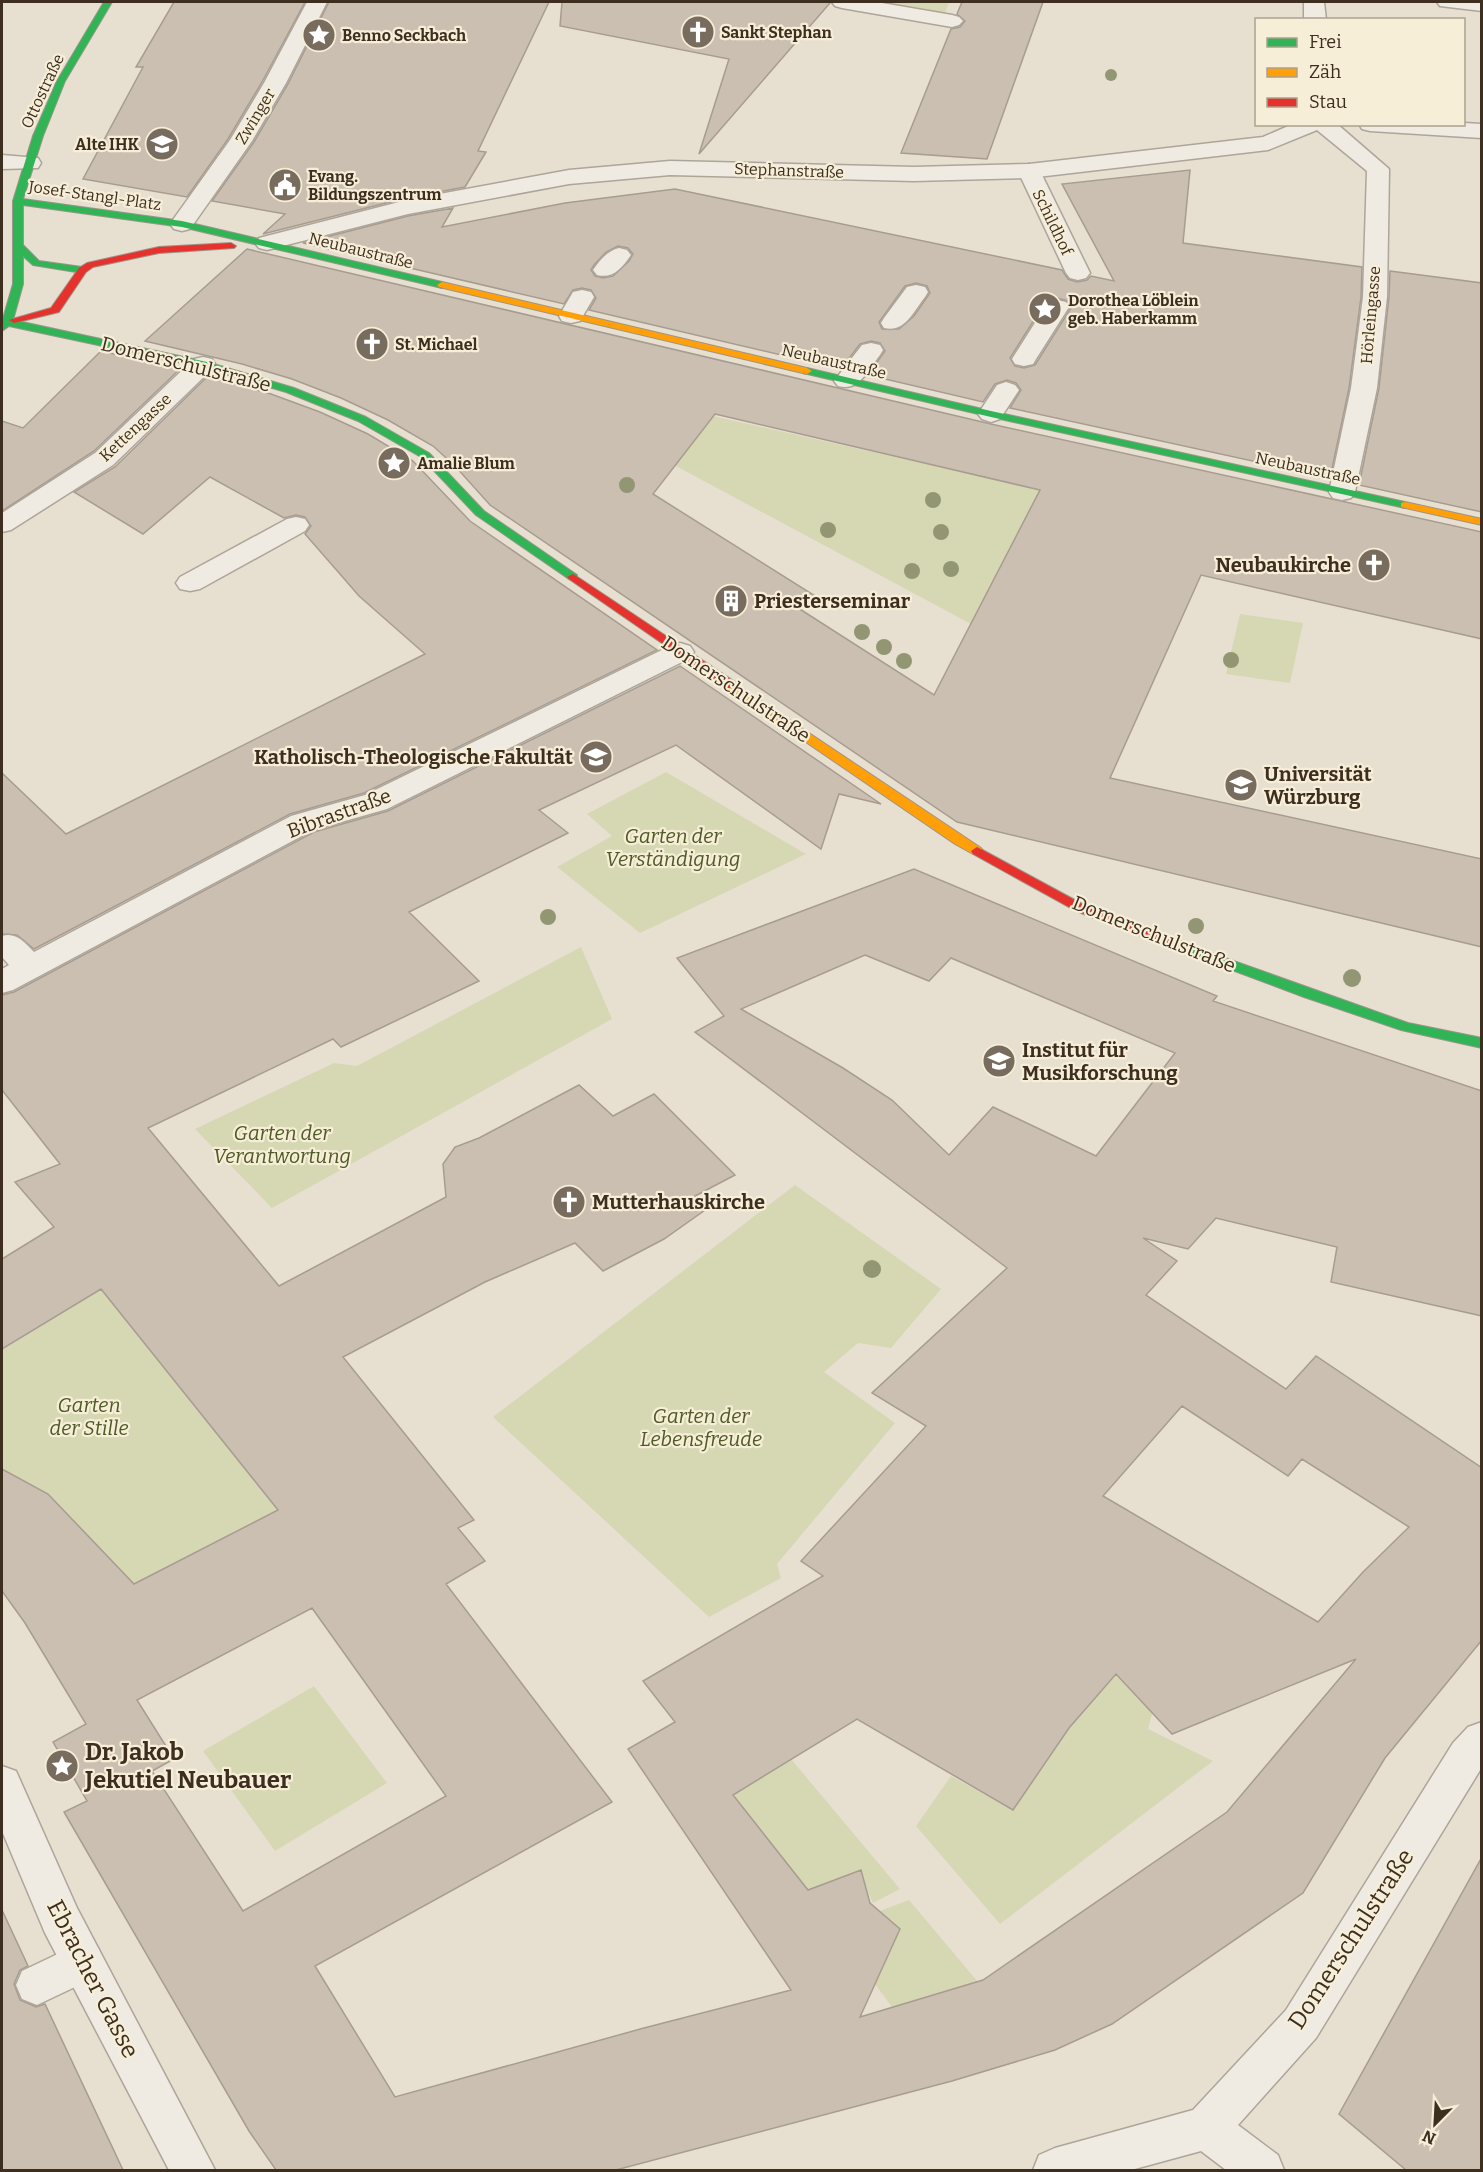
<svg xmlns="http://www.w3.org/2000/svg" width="1483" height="2172" font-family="Bitter,serif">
  <rect width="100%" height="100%" fill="#e7e0d1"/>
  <g fill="#d6d7b3">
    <path d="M836,2H949L942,22Z"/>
    <path d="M713,416L1041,490L971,624L674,465Z"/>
    <path d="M1240,614L1303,623L1290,683L1226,674Z"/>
    <path d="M666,772L806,854L640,933L557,867L612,836L587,814Z"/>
    <path d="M581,947L612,1019L272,1208L195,1129L334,1063L357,1066Z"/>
    <path d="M795,1185L941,1289L891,1348L858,1343L824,1372L895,1423L777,1564L781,1578L709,1617L493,1417Z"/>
    <path d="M101,1289L278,1510L134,1584L48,1494L2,1469V1349Z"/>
    <path d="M1146,1632L1161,1682L1148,1729L1213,1761L1000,1924L916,1826L951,1776L1013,1810L1069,1728Z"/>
    <path d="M314,1686L387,1783L275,1851L203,1751Z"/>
    <path d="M791,1759L900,1889L873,1903L865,1885L857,1878L845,1876L833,1880L820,1906L733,1795Z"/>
    <path d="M909,1900L978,1982L892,2007L845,1944L894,1924L886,1916L874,1913Z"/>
  </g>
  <g fill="#cbbfb2" stroke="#a89c90" stroke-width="1.5" fill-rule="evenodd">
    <path d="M174,2H305L262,82L228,139L187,197L83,179L143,67H136Z"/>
    <path d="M329,2H549L478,151L486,152L465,187L406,198L263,234L285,214L212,201L254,142L288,84Z"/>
    <path d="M562,2H830V3L699,154L729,59L560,26Z"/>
    <path d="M962,2H1043L987,159L901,153L951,29L960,27L965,21L957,14Z"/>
    <path d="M1190,170L1183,243L1362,267L1361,297L1349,388L1330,478L1010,408L1021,390L1016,383L1007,380L995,384L983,402L868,375L885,351L880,343L871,341L860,344L841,369L589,310L596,298L591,290L582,288L573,290L564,304L303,243L408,216L453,208L442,227L565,203L675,189L1062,270L1068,279L1077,282L1087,280L1091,276L1114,281L1062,184ZM618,246L628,248L633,254L629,261L613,276L603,278L595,276L591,270L594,265L606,252ZM916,283L927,286L930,293L914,316L899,329H882L879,322L905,286ZM1057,298L1068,301L1071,308L1035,365L1024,368L1015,366L1010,358L1046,301Z"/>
    <path d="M247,249L991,424L1482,532V639L1201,575L1110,778L1482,859V947L957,822L490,505L455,466L433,446L388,420L341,398L292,379L242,364L145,341ZM715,414L1040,490L934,695L795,606L815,596L653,494Z"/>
    <path d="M1390,271L1482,283V512L1359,485L1379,388L1389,297Z"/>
    <path d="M101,351L180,369L94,451L2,511V421L23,428Z"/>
    <path d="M208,376L271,394L320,412L368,434L413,461L470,521L657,650L364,793L290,814L34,949L17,935L2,934V773L66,834L425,654L359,596L340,574L305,534L311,526L305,517L296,515L284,518L210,477L143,534L74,492L115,467Z"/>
    <path d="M680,666L881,804L839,794L821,849L676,745L539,810L568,833L409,912L479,981L341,1047L333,1039L148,1128L279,1286L446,1197L443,1164L455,1147L479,1138L579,1085L613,1116L654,1094L735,1175L695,1196L708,1208L664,1239L603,1271L575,1243L485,1282L343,1357L474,1520L458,1528L485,1561L446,1584L612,1802L315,1966L395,2097L644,2028L791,1990L628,1749L675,1722L643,1681L823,1576L801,1561L926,1426L872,1393L1007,1268L695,1032L724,1016L677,958L914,869L1217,996L1213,1001L1482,1091V1316L1331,1282L1337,1247L1216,1218L1188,1249L1143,1238L1177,1261L1146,1295L1286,1389L1316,1356L1482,1468V1640L1385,1758L1303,1893L1112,2024L1055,2050L952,2081L616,2170H276L249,2131L64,1812L87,1801L53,1742L86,1724L25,1623L2,1591V1469L48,1494L134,1584L278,1510L101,1289L2,1349V1259L54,1227L15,1182L60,1164L2,1090V995L14,992L314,832L388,811ZM865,955L929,981L951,958L1175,1053L1096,1156L993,1107L949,1155L892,1100L843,1068L741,1009ZM1182,1406L1288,1476L1302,1459L1409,1527L1363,1572L1318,1622L1103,1496ZM312,1608L446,1796L243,1911L152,1771L174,1759L137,1700ZM1356,1659L1227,1812L983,1980L860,2017L900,1929L870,1903L861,1870L808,1890L733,1795L857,1719L1013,1810L1069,1728L1116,1674L1172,1734Z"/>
    <path d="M1482,1857V2170H1406L1339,2114Z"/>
    <path d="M2,1910L28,1966L20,1970L14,1984L20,2000L36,2007L45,2004L123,2170H2Z"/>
  </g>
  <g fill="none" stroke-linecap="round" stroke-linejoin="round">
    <defs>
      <g id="lane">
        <path d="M832,2H876L952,15L959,17L963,21L959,25L952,27L842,8L835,6Z"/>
        <path d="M2,155L38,158L41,163L38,168L2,169Z"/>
        <path d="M1029,164L1037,166L1040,171L1090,273L1086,278L1078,280L1070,278L1066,273L1018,171L1021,166Z"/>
        <path d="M619,248L627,250L631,255C622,268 613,279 597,275L593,270C600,260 607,251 619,248Z"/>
        <path d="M916,285L925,287L928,292L925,297C913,312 905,333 884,328L881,323L884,318L907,287Z"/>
        <path d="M582,290L591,292L594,297L580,321L571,323L562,321L559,316L573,292Z"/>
        <path d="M1057,300L1066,302L1069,307L1036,359L1033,364L1024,366L1015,364L1012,359L1045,307L1048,302Z"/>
        <path d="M871,343L880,345L883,350L880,355C868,370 859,392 838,386L834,381L838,376L862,345Z"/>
        <path d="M1006,382L1015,385L1019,390L1000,419L991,422L982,419L978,414L997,385Z"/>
        <path d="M296,517L305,519L309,525L305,531L200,589L190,591L180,589L176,583L180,577L287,519Z"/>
        <path d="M83,1942L98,1948L104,1962L98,1976L37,2005L22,1999L16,1985L22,1971Z"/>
      </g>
      <g id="street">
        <path d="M307,2H327L286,83L252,141L190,229L182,231L174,229L170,224L230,140L264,83Z"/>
        <path d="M1304,2H1324L1326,20H1304Z"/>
        <path d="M1437,2H1482V11L1440,6Z"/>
        <path d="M1464,123L1482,124V138L1370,131L1362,129L1359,124Z"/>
        <path d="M1293,124H1337L1389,169L1387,297L1377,388L1355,492L1351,498L1342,500L1333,498L1329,492L1351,388L1363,297L1367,171L1317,130L1268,150L1029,178L914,181L670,175L569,184L408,214L267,250L259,248L255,243L259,238L407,200L569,170L670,161L914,167L1029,164L1263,137Z"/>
        <path d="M203,357L212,359L215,364L212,369L113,465L11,530L2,532V513L95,453L194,359Z"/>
        <path d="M680,643L690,646L694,652L690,658L387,809L313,830L13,990L2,993V969L9,965L2,957V936C16,932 24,942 34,952L291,816L365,795L670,646Z"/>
        <path d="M1482,1722V1767L1316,2038L1238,2125L1278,2155L1284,2170H1226L1201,2151L1131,2170H1033L1039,2155L1055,2148L1193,2110L1286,2010L1453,1743L1468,1727Z"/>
        <path d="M2,1766L16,1771L77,1908L215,2170H169L45,1933L2,1831Z"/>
      </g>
      <g id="fast">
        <path d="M104,2H112L65,81L43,136L23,199L182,221L442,282L447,285L442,288L182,227L23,205V245L39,261L82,267L87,270L82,273L33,265L23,256V284L13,320L207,362L294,388L366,417L429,453L484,511L577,575V579H569L476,515L421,457L358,421L286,392L201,367L9,326L2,331V322L13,284V201L33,136L57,81Z"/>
        <path d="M807,368L991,411L1405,502L1410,505L1405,508L991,417L803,373L802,371Z"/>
        <path d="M1186,944L1408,1023L1482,1038V1048L1401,1030L1304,997L1181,951L1180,948L1181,945Z"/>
      </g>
      <g id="slow">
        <path d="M442,282L807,368L812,371L807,374L439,287L437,285Z"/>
        <path d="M1405,502L1482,519V525L1401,507V503Z"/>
        <path d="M731,681L981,848L983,851L981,854H973L955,844L727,688L725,685Z"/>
      </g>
      <g id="jam">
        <path d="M231,243L236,246L234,248L159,253L93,267L86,272L59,312L14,323L9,320L51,308L79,268L87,263L159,247Z"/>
        <path d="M573,574L735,682L737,685L735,688H727L569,579L567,577Z"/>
        <path d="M977,847L1084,905L1191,945L1192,948L1191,951H1181L1076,911L973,854L971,851Z"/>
      </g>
    </defs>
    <use href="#lane" stroke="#ada599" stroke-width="3"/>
    <use href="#street" stroke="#ada599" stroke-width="3"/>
    <use href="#fast" stroke="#9c958a" stroke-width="2"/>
    <use href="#slow" stroke="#9c958a" stroke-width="2"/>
    <use href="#jam" stroke="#9c958a" stroke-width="2"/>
    <use href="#lane" fill="#efebe3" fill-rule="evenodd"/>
    <use href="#street" fill="#efebe3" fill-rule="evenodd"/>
    <use href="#fast" fill="#30b455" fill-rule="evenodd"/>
    <use href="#slow" fill="#ff9f0a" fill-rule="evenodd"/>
    <use href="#jam" fill="#e5322d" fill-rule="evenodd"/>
  </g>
  <g fill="#929673">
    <circle cx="1111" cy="75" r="6"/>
    <circle cx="627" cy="485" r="8"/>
    <circle cx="933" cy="500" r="8"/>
    <circle cx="828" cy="530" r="8"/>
    <circle cx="941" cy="532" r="8"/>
    <circle cx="951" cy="569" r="8"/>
    <circle cx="912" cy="571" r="8"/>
    <circle cx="862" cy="632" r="8"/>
    <circle cx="884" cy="647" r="8"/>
    <circle cx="1231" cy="660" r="8"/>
    <circle cx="904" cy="661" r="8"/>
    <circle cx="548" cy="917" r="8"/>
    <circle cx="1196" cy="926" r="8"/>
    <circle cx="1352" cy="978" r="9"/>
    <circle cx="872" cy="1269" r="9"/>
  </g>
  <defs>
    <symbol id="church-disc" viewBox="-11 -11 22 22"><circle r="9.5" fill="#786c5e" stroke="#f7eed8"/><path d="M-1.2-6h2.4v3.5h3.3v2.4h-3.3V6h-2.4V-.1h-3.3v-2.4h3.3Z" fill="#fff"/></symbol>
    <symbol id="sight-disc" viewBox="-11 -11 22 22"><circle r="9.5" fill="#786c5e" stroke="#f7eed8"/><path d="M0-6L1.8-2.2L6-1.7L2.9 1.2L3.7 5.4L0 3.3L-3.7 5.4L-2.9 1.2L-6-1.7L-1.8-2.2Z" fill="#fff"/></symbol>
    <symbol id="university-disc" viewBox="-11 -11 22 22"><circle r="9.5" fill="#786c5e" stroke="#f7eed8"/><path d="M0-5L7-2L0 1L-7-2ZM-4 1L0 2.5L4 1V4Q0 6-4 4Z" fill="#fff"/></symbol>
    <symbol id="civic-disc" viewBox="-11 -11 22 22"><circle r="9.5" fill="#786c5e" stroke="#f7eed8"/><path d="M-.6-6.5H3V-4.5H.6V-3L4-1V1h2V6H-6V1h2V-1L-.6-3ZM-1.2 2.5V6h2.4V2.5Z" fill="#fff"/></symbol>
    <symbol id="building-disc" viewBox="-11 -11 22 22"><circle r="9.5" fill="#786c5e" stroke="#f7eed8"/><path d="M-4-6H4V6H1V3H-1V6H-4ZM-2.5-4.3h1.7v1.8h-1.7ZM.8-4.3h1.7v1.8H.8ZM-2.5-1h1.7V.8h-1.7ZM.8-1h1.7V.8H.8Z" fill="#fff"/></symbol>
  </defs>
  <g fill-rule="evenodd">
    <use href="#church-disc" x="679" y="13" width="38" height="38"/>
    <use href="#sight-disc" x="300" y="16" width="38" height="38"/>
    <use href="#university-disc" x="143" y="125" width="38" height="38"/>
    <use href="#civic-disc" x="266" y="166" width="38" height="38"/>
    <use href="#sight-disc" x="1026" y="290" width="38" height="38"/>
    <use href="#church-disc" x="353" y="325" width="38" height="38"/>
    <use href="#sight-disc" x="375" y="444" width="38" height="38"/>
    <use href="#church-disc" x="1355" y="546" width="38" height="38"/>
    <use href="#building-disc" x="712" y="582" width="38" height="38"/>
    <use href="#university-disc" x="577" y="738" width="38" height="38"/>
    <use href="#university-disc" x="1222" y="766" width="38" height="38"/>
    <use href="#university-disc" x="980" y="1042" width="38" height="38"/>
    <use href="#church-disc" x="550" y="1183" width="38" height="38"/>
    <use href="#sight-disc" x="43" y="1747" width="38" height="38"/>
  </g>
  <g text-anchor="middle" stroke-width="4.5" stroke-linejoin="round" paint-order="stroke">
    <g font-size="16" font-weight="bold" fill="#3d2e20" stroke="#f7eed8" text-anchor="start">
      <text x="721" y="38">Sankt Stephan</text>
      <text x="342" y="41">Benno Seckbach</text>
      <text x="139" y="150" text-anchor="end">Alte IHK</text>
      <text x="308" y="182">Evang.<tspan x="308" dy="18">Bildungszentrum</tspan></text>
      <text x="1068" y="306">Dorothea Löblein<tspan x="1068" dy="18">geb. Haberkamm</tspan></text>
      <text x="395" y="350">St. Michael</text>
      <text x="417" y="469">Amalie Blum</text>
    </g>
    <g font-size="16" fill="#3d2e20" stroke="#f7eed8">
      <text transform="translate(42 91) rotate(-65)" y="6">Ottostraße</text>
      <text transform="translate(255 116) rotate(-59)" y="6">Zwinger</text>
      <text transform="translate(789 170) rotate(2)" y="6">Stephanstraße</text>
      <text transform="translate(95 195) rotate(8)" y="6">Josef-Stangl-Platz</text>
      <text transform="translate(1053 222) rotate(64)" y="6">Schildhof</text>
      <text transform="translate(361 250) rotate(14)" y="6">Neubaustraße</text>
      <text transform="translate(1370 315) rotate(-85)" y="6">Hörleingasse</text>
      <text transform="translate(834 361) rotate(13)" y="6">Neubaustraße</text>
      <text transform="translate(135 427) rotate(-43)" y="6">Kettengasse</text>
      <text transform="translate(1308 468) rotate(12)" y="6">Neubaustraße</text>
    </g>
    <g font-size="20" fill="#3d2e20" stroke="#f7eed8">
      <text transform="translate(186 364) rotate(14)" y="7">Domerschulstraße</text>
      <text transform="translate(736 689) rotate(34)" y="7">Domerschulstraße</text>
      <text transform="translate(339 813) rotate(-20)" y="7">Bibrastraße</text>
      <text transform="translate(1154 934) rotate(22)" y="7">Domerschulstraße</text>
    </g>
    <g font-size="20" font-weight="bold" fill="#3d2e20" stroke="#f7eed8" text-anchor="start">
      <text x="1351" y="572" text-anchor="end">Neubaukirche</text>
      <text x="754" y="608">Priesterseminar</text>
      <text x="573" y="764" text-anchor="end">Katholisch-Theologische Fakultät</text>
      <text x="1264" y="781">Universität<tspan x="1264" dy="23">Würzburg</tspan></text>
      <text x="1022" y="1057">Institut für<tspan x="1022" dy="23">Musikforschung</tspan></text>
      <text x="592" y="1209">Mutterhauskirche</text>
    </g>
    <g font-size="20" font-style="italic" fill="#4d5a26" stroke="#f7eed8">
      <text x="673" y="843">Garten der<tspan x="673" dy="23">Verständigung</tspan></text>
      <text x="282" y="1140">Garten der<tspan x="282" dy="23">Verantwortung</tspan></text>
      <text x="89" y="1412">Garten<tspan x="89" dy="23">der Stille</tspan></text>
      <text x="701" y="1423">Garten der<tspan x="701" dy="23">Lebensfreude</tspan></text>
    </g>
    <g font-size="24" font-weight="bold" fill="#3d2e20" stroke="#f7eed8" text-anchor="start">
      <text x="85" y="1760">Dr. Jakob<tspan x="85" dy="28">Jekutiel Neubauer</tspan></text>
    </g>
    <g font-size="24" fill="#3d2e20" stroke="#f7eed8">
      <text transform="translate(1351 1939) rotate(-57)" y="8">Domerschulstraße</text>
      <text transform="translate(93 1979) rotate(63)" y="8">Ebracher Gasse</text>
    </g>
  </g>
  <rect width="1483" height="2172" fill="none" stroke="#3d2e20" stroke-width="6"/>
  <rect x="1255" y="18" width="210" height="108" fill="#f7eed8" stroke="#ada18e" stroke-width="1.5"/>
  <rect x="1267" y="38" width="30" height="9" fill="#30b455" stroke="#ada18e" stroke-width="1.5"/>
  <text x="1309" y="48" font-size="18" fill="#3d2e20">Frei</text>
  <rect x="1267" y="68" width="30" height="9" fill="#ff9f0a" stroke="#ada18e" stroke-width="1.5"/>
  <text x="1309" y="78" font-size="18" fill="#3d2e20">Zäh</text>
  <rect x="1267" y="98" width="30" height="9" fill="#e5322d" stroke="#ada18e" stroke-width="1.5"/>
  <text x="1309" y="108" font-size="18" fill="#3d2e20">Stau</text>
  <g transform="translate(1435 2124) rotate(204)" stroke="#f7eed8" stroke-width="4.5" paint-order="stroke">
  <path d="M0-4.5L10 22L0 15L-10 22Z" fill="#3d2e20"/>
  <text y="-9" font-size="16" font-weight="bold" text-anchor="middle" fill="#3d2e20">N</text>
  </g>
</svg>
